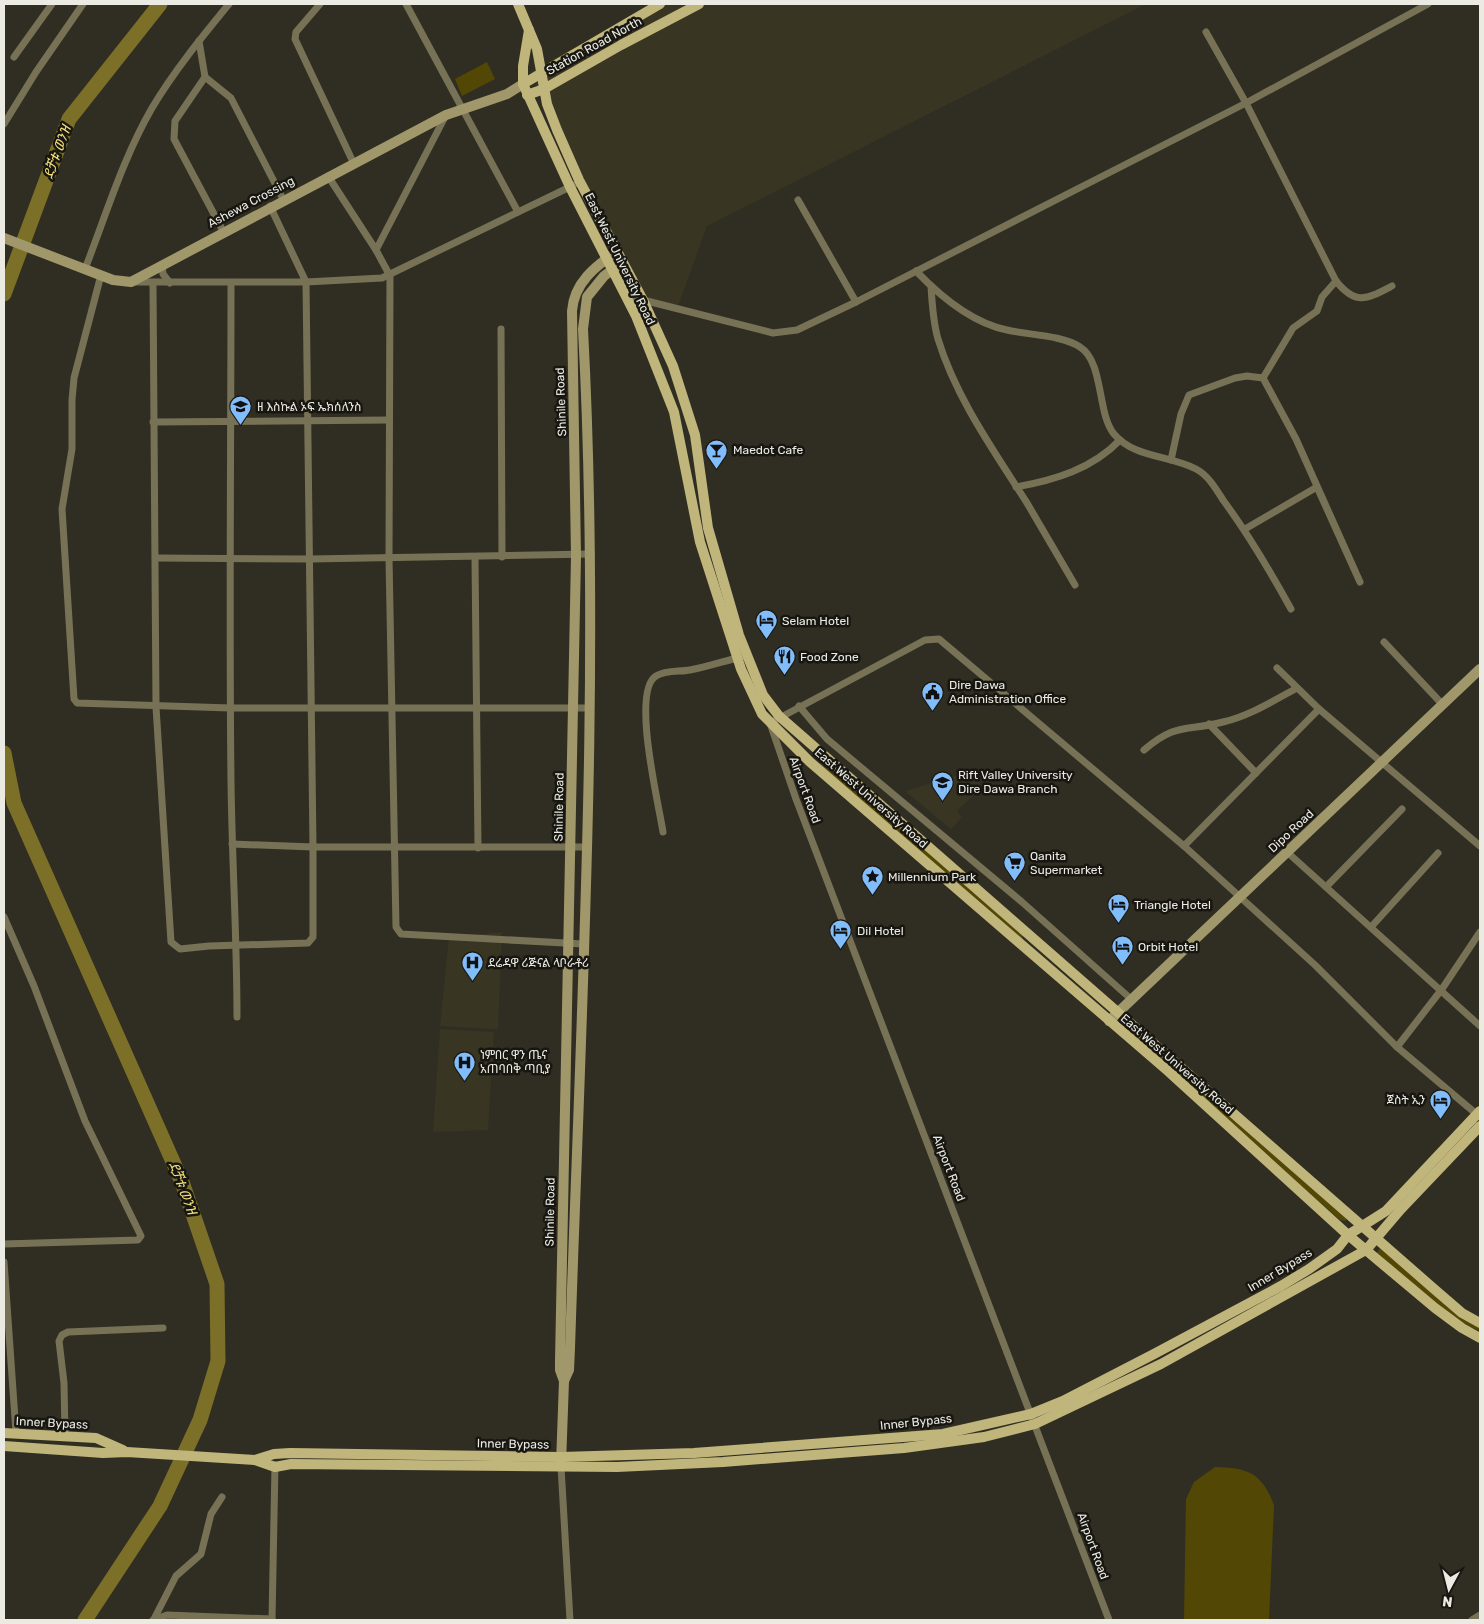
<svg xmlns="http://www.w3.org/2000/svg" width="1484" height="1624" font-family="Rubik,'Noto Sans Ethiopic',sans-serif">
  <rect width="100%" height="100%" fill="#302e22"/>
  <g fill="#393523">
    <path d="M656,4H1146L707,226L676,312L643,304L530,72Z"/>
    <path d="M975,770L981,788L957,811L962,817L951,829L905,791Z"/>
    <path d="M502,932L498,1029L440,1026L449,937Z"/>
    <path d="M440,1029L494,1032L488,1130L433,1132Z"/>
  </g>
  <g fill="#524705">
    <path d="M487,62L495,79L462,96L455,79Z"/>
    <path d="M820,763L884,814L1022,935L1023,941L819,766Z"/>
    <path d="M1122,1023L1346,1218V1221L1340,1220L1124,1032L1120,1024Z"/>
    <path d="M1380,1248L1480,1327V1331C1441,1315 1409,1280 1377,1253Z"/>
    <path d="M1215,1467C1248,1468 1261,1472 1274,1505L1269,1620H1184L1186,1499L1194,1482Z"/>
  </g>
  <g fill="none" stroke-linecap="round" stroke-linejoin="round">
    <g stroke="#7c6f28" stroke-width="15">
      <path d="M4,294L69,119L160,4"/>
      <path d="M4,753L14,803L182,1182L217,1284L218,1361L200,1420L160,1506L85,1620"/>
    </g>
    <g stroke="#777256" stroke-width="7">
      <path d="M320,4L296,32L295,39L354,164"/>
      <path d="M406,4L518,212"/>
      <path d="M1206,32L1246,103L1336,281C1356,306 1367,299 1392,286"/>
      <path d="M199,41L205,77L175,121L174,139L223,231"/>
      <path d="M14,57L52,4"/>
      <path d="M205,77L231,98L283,199"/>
      <path d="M446,115L376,250L390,276L389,558L396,927L401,934L583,944"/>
      <path d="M4,124L36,72L83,4"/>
      <path d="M328,176L376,250"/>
      <path d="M798,200L856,302"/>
      <path d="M162,265L163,274L170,283"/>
      <path d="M85,269C106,215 123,158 152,108C174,71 202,37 229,4"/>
      <path d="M916,271C940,296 972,323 1007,330C1028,335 1062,335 1080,347C1104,362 1097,414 1114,434C1134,458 1169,455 1196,469C1208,475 1216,489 1223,500C1249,535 1270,571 1291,609"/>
      <path d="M101,275L74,378L72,400V449L62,509L74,699L77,703L230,708H589"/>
      <path d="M132,282H306L382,278L574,185"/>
      <path d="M153,283L156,707L171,942L180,949L209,946L308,943L313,937V847L306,282L270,206"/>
      <path d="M231,283C231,449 229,616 231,782C232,861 237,938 237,1017"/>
      <path d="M931,286C932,304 933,322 938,339C956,398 994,451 1027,503C1043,530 1059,558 1075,585"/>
      <path d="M629,301L643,300L773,333L797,330L856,302L1089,183L1246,103L1428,4"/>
      <path d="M501,329L502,557"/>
      <path d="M1263,378L1293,328L1317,311L1322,297L1336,281"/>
      <path d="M153,422L389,420"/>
      <path d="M1171,460L1181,414L1189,395L1235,378L1247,376L1263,378L1296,439L1360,582L1317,487L1245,529"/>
      <path d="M1016,487C1055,480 1092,469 1120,440"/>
      <path d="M156,558L310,559L591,554"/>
      <path d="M475,558L478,848"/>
      <path d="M1384,642L1443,705"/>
      <path d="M1277,668L1319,709L1480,846"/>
      <path d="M799,706L827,739L1022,902L1131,999"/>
      <path d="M1209,724L1256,773"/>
      <path d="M1144,750C1177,722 1185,732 1223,722C1249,716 1273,701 1297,688"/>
      <path d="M663,832C659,805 631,691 656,676C666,670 679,672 690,670C707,667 724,661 741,657"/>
      <path d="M232,844L313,847H586"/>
      <path d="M1184,846L1319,709"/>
      <path d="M1287,852L1480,1026"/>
      <path d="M1327,886L1402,809"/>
      <path d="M4,917L34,986L85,1121L141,1236L138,1240L4,1244"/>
      <path d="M1372,926L1438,853"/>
      <path d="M1397,1047L1442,989L1480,932"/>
      <path d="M4,1262L16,1433"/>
      <path d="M65,1435L64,1383L59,1341L62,1335L68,1332L163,1328"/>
      <path d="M561,1467L570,1620"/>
      <path d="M154,1619L176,1576L201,1554L211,1514L222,1497"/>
      <path d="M153,1620L167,1615L272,1619"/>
      <path d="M272,1620L275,1465"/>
      <path d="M1109,1620L796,799L770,723L925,640L939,639L1184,846L1315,965L1397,1047L1480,1117"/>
      <path d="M1472,1620L1480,1615"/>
    </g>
    <g stroke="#a0986b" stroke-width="10">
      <path d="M4,238L113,280L131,282L446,115L507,94L523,84"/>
      <path d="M1109,1021L1480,669"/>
      <path d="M564,1381L569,1370L570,1348C581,1009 601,667 583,329L587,297L604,276L623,262"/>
      <path d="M561,1464L564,1381L560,1370V1361L576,556L572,311C574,283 595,266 618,251"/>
    </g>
    <g stroke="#c0b57b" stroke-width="10">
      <path d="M518,4L537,49L547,104L557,130L579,180L643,300L673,366L695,435L708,528L739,635L763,695L779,716L1433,1288L1462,1313L1480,1323"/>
      <path d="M529,30L523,66V84L570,187L636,316L674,412L700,542L741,669L762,714L810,762L1168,1071L1348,1235L1435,1308L1462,1328L1480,1338"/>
      <path d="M523,84L660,4"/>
      <path d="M527,95L544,89L621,45L699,4"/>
      <path d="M4,1433L96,1438L123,1450"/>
      <path d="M4,1446L103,1453L127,1452L255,1460L275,1467L291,1464L617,1467L723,1462L904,1448L984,1437L1035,1424L1161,1364L1366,1250L1401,1209L1480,1126"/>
      <path d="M255,1460L274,1454L290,1453L561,1457L694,1453L943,1434L1031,1414L1063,1401L1154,1354L1281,1286L1309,1269L1337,1249L1348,1235L1386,1211L1480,1111"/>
    </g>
  </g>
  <defs>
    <symbol id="school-pin" viewBox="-11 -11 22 30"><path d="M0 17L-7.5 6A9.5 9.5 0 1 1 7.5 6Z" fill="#80bdfa" stroke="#171611"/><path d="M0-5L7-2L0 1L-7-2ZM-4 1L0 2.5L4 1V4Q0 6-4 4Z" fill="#111"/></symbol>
    <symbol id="bar-pin" viewBox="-11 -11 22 30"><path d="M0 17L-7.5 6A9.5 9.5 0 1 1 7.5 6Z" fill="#80bdfa" stroke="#171611"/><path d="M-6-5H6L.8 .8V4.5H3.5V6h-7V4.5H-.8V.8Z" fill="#111"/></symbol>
    <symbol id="hotel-pin" viewBox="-11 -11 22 30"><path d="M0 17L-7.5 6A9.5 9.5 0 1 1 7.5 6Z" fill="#80bdfa" stroke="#171611"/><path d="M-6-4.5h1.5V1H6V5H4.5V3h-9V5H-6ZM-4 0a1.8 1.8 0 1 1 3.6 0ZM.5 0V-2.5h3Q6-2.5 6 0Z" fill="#111"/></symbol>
    <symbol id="restaurant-pin" viewBox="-11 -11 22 30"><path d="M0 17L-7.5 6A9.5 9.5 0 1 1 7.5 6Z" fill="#80bdfa" stroke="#171611"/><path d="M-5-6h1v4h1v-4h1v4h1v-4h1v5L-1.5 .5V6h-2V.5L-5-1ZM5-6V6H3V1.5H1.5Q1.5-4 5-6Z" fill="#111"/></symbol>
    <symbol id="civic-pin" viewBox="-11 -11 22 30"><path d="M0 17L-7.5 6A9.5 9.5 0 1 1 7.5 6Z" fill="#80bdfa" stroke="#171611"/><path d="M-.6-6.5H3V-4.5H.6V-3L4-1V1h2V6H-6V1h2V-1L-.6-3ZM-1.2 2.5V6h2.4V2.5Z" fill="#111"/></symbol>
    <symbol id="university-pin" viewBox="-11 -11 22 30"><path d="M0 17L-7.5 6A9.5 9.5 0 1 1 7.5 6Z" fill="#80bdfa" stroke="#171611"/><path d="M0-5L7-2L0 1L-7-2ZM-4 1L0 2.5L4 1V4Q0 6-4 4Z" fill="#111"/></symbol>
    <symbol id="supermarket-pin" viewBox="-11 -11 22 30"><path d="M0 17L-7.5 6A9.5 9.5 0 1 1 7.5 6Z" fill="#80bdfa" stroke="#171611"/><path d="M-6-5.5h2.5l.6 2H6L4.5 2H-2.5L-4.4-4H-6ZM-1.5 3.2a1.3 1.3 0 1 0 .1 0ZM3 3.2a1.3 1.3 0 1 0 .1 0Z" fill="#111"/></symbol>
    <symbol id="sight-pin" viewBox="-11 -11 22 30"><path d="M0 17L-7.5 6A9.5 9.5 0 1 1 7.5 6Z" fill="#80bdfa" stroke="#171611"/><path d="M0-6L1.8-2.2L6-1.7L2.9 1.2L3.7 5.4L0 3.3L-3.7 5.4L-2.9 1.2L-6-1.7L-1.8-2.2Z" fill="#111"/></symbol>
    <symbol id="hospital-pin" viewBox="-11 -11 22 30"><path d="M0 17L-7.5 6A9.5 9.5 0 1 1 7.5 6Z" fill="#80bdfa" stroke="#171611"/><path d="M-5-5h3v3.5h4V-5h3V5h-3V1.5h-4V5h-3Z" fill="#111"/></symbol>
  </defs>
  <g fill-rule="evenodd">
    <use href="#school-pin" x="228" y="394" width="25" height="34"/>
    <use href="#bar-pin" x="704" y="438" width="25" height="34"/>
    <use href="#hotel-pin" x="754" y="608" width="25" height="34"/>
    <use href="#restaurant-pin" x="772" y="644" width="25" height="34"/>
    <use href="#civic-pin" x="920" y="680" width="25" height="34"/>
    <use href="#university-pin" x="930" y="770" width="25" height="34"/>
    <use href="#supermarket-pin" x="1002" y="850" width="25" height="34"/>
    <use href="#sight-pin" x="860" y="864" width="25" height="34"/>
    <use href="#hotel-pin" x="1106" y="892" width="25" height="34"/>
    <use href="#hotel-pin" x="828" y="918" width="25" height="34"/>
    <use href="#hotel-pin" x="1110" y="934" width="25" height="34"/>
    <use href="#hospital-pin" x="460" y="950" width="25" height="34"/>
    <use href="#hospital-pin" x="452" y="1050" width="25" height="34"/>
    <use href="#hotel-pin" x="1428" y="1088" width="25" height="34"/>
  </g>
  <g text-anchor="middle" stroke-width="5" stroke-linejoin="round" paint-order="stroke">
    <g font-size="12" fill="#ecebe3" stroke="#171611">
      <text transform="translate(594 46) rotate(-29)" y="4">Station Road North</text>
      <text transform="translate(251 202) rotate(-28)" y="4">Ashewa Crossing</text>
      <text transform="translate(620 259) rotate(64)" y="4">East West University Road</text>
      <text transform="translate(561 402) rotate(-92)" y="4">Shinile Road</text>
      <text transform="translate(805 790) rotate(70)" y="4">Airport Road</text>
      <text transform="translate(871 798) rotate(41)" y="4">East West University Road</text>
      <text transform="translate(559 807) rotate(-89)" y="4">Shinile Road</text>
      <text transform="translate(1291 831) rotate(-43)" y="4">Dipo Road</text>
      <text transform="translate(1177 1064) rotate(41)" y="4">East West University Road</text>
      <text transform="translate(949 1168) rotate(69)" y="4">Airport Road</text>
      <text transform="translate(550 1212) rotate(-89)" y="4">Shinile Road</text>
      <text transform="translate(1280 1270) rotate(-31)" y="4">Inner Bypass</text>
      <text transform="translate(916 1422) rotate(-6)" y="4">Inner Bypass</text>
      <text transform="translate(52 1423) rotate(3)" y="4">Inner Bypass</text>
      <text transform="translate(513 1444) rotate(1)" y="4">Inner Bypass</text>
      <text transform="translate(1093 1546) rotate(70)" y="4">Airport Road</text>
    </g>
    <g font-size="12" fill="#ecebe3" stroke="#171611" text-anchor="start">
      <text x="257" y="411">ዘ እስኩል ኦፍ ኤክሰለንስ</text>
      <text x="733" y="454">Maedot Cafe</text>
      <text x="782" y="625">Selam Hotel</text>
      <text x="800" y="661">Food Zone</text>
      <text x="949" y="689">Dire Dawa<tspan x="949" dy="14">Administration Office</tspan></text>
      <text x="958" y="779">Rift Valley University<tspan x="958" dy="14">Dire Dawa Branch</tspan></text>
      <text x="1030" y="860">Qanita<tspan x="1030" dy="14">Supermarket</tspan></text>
      <text x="888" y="881">Millennium Park</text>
      <text x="1134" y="909">Triangle Hotel</text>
      <text x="857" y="935">Dil Hotel</text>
      <text x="1138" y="951">Orbit Hotel</text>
      <text x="488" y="967">ደሬዳዋ ሪጅናል ላቦራቶሪ</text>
      <text x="480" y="1059">ነምበር ዋን ጤና<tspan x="480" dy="14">አጠባበቅ ጣቢያ</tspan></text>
      <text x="1425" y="1104" text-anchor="end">ጀስት ኢን</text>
    </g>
    <g font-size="14" font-style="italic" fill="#f1df7c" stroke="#171611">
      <text transform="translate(57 152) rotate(-70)" y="5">ደቻቱ ወንዝ</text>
      <text transform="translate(183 1188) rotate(69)" y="5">ደቻቱ ወንዝ</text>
    </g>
  </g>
  <rect width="1484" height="1624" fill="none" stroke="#ecebe3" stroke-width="10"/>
  <g transform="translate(1449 1589) rotate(187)" stroke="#171611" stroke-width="4" paint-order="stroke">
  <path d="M0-4L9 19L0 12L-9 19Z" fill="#ecebe3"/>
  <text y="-8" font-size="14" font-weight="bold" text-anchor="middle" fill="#ecebe3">N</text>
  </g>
</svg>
